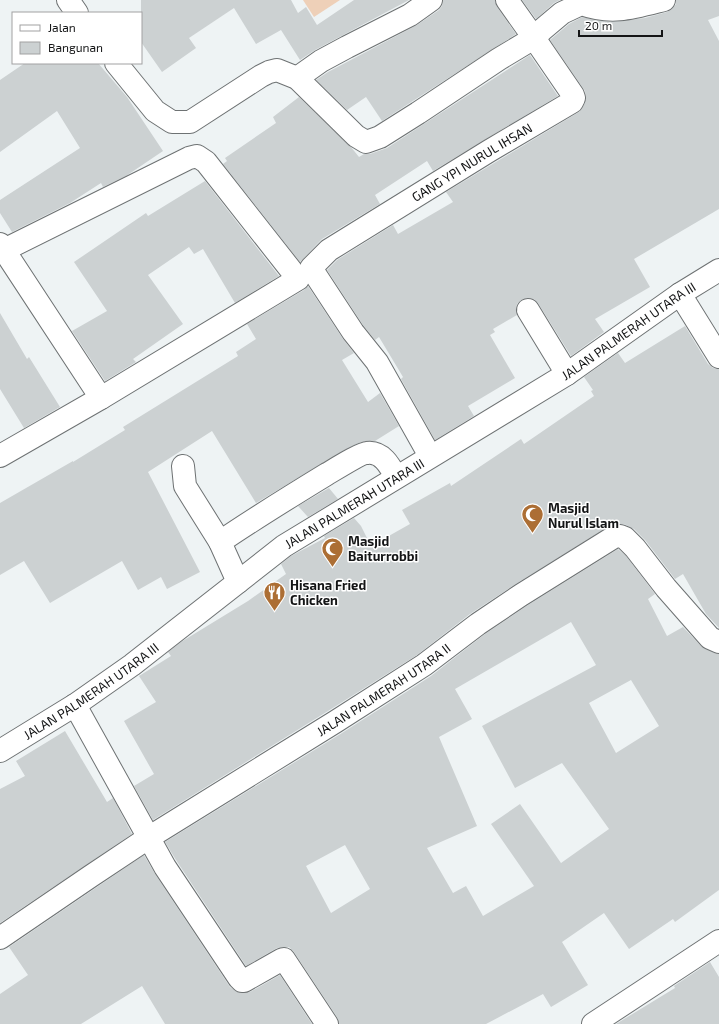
<svg xmlns="http://www.w3.org/2000/svg" width="719" height="1024" font-family="'Exo 2',sans-serif">
  <rect width="100%" height="100%" fill="#eef3f4"/>
  <path fill="#eed0b8" d="M303,0H340L314,17Z"/>
  <g fill="#ccd1d2" fill-rule="evenodd">
    <path d="M141,0H291L298,13L306,7L317,25L354,0H409L315,50L300,60L281,30L256,44L234,8L189,38L196,48L162,72L141,42Z"/>
    <path d="M443,0H495L497,7L516,34L382,121L366,97L347,110L316,80L328,72L417,25L439,10L442,6Z"/>
    <path d="M522,0H560L554,3L536,19Z"/>
    <path d="M676,0H719V16L708,20L719,41V209L634,259L650,287L595,319L604,332L571,356L538,303L534,299L528,298L521,300L517,304L516,310L517,315L493,329L495,332L490,335L515,378L468,406L474,416L435,440L401,379L403,377L379,337L375,340L363,325L327,270L337,260L393,225L398,234L453,202L446,192L579,112L585,103L586,99L585,91L550,40L569,24L582,17L601,21L612,22L645,18L667,12L672,9L676,4Z"/>
    <path d="M530,55L558,96L433,171L427,161L375,195L380,204L322,239L300,262L223,164L227,161L225,158L276,123L273,117L299,97L351,147L359,157L364,154H370L387,148Z"/>
    <path d="M25,63H98L127,97L163,151L126,176L103,187L101,183L70,203L12,232L0,213V200L80,148L57,111L0,152V80Z"/>
    <path d="M205,181L279,276L235,303L203,249L194,254L189,247L148,275L183,324L133,359L136,362L105,381L72,331L107,311L74,262L146,213L148,216Z"/>
    <path d="M308,286L343,339L354,353L342,360L368,402L380,393L399,426L375,441L361,442L348,448L256,503L212,431L148,472L200,572L167,589L161,577L138,590L122,561L50,603L24,561L0,575V503L73,461V462L125,430L123,427L238,356L236,352L256,339L247,324L304,290Z"/>
    <path d="M0,313L27,359L29,357L60,407L24,428L0,389Z"/>
    <path d="M685,326L708,364L713,368L719,369V628L706,614L683,574L675,579L645,540L634,529L624,524L612,525L514,585L470,614L417,655L328,711L153,820L134,786L154,774L124,721L156,702L139,676L171,656L168,652L181,642L248,601L286,574L281,564L291,556L325,538L324,536L354,518L361,526L371,546L410,524L402,510L450,483L451,486L521,439L524,444L594,396L591,391L593,390L584,377L618,353L625,363Z"/>
    <path d="M329,488L338,499L308,517L298,506Z"/>
    <path d="M618,549L626,556L655,594L648,599L667,636L683,627L701,646L714,653L719,654V890L675,922L673,919L629,949L604,913L562,942L588,985L551,1007L543,994L486,1024H339L337,1017L294,952L289,947L277,948L246,966L176,860L165,842L342,733L431,676L485,634L528,605ZM571,622L596,665L482,726L515,788L562,763L609,829L561,863L520,804L491,824L534,886L483,916L466,886L453,893L427,848L477,826L439,737L472,719L455,689ZM631,680L659,726L616,753L589,703ZM345,845L370,889L331,913L306,866Z"/>
    <path d="M65,731L107,802L113,798L132,834L0,923V789L25,776L16,761Z"/>
    <path d="M144,855L155,874L230,987L237,992L244,993L250,992L280,975L312,1024H165L142,986L81,1024H0V994L28,975L9,947Z"/>
    <path d="M710,962L719,977V1024H616L675,988L674,986Z"/>
  </g>
  <g fill="none" stroke-linecap="round" stroke-linejoin="round">
    <defs>
      <g id="minor">
        <path d="M68,0L77,13"/>
        <path d="M116,63L155,111L172,122H190L261,76L269,72L277,70L297,78L356,136L366,142L380,137L418,113L499,59L534,38L543,29L562,13L581,4C612,15 633,8 664,0"/>
        <path d="M297,78L321,61L347,47L410,15L431,0"/>
        <path d="M0,244L101,398"/>
        <path d="M680,294L719,357"/>
        <path d="M528,310L567,374"/>
        <path d="M0,456L101,398L298,279L206,162L197,156L189,158L4,250"/>
        <path id="s1" d="M430,456L377,362L353,332L311,268L329,250L489,151L572,102L574,98L573,95L534,38L507,0"/>
        <path d="M183,466L185,486L220,542"/>
        <path d="M238,582L220,542C255,518 291,496 327,474C334,470 361,453 367,453C382,451 390,466 396,477"/>
        <path d="M75,705L165,867L239,978L242,981H244L281,960L284,959L327,1024"/>
        <path id="s2" d="M0,751L75,705L132,665L284,546L567,374L680,294L719,270"/>
        <path id="s3" d="M0,938L91,876L148,838L335,722L424,665L478,624L521,595L614,537L620,536L625,538L635,548L666,588L710,638L719,642"/>
        <path d="M593,1024L719,941"/>
      </g>
    </defs>
    <use href="#minor" stroke="#6e7273" stroke-width="24"/>
    <use href="#minor" stroke="#fff" stroke-width="22"/>
  </g>
  <defs>
    <symbol id="mosque-pin" viewBox="-11 -11 22 30"><path d="M0 17L-7.5 6A9.5 9.5 0 1 1 7.5 6Z" fill="#ac6e34" stroke="#fff"/><path d="M3.5-4.9A6 6 0 1 0 3.5 4.9A5 5 0 1 1 3.5-4.9Z" fill="#fff"/></symbol>
    <symbol id="restaurant-pin" viewBox="-11 -11 22 30"><path d="M0 17L-7.5 6A9.5 9.5 0 1 1 7.5 6Z" fill="#ac6e34" stroke="#fff"/><path d="M-5-6h1v4h1v-4h1v4h1v-4h1v5L-1.5 .5V6h-2V.5L-5-1ZM5-6V6H3V1.5H1.5Q1.5-4 5-6Z" fill="#fff"/></symbol>
  </defs>
  <g fill-rule="evenodd">
    <use href="#mosque-pin" x="520" y="502" width="25" height="34"/>
    <use href="#mosque-pin" x="320" y="536" width="25" height="34"/>
    <use href="#restaurant-pin" x="262" y="580" width="25" height="34"/>
  </g>
  <g text-anchor="middle" stroke-width="3" stroke-linejoin="round" paint-order="stroke">
    <g font-size="13" fill="#141516" stroke="#fff">
      <text dy="5" stroke="none"><textPath href="#s1" startOffset="416">GANG YPI NURUL IHSAN</textPath></text>
      <text dy="5" stroke="none"><textPath href="#s2" startOffset="757">JALAN PALMERAH UTARA III</textPath></text>
      <text dy="5" stroke="none"><textPath href="#s2" startOffset="433">JALAN PALMERAH UTARA III</textPath></text>
      <text dy="5" stroke="none"><textPath href="#s3" startOffset="457">JALAN PALMERAH UTARA II</textPath></text>
      <text dy="5" stroke="none"><textPath href="#s2" startOffset="109">JALAN PALMERAH UTARA III</textPath></text>
    </g>
    <g font-size="13" font-weight="bold" fill="#141516" stroke="#fff" text-anchor="start">
      <text x="548" y="513">Masjid<tspan x="548" dy="15">Nurul Islam</tspan></text>
      <text x="348" y="546">Masjid<tspan x="348" dy="15">Baiturrobbi</tspan></text>
      <text x="290" y="590">Hisana Fried<tspan x="290" dy="15">Chicken</tspan></text>
    </g>
  </g>
  <rect x="12" y="12" width="130" height="52" fill="#ffffff" stroke="#a1a1a2"/>
  <rect x="20" y="25" width="20" height="6" fill="#ffffff" stroke="#a1a1a2"/>
  <text x="48" y="32" font-size="12" fill="#141516">Jalan</text>
  <rect x="20" y="42" width="20" height="12" fill="#ccd1d2" stroke="#a1a1a2"/>
  <text x="48" y="52" font-size="12" fill="#141516">Bangunan</text>
  <path d="M579 30v6h83v-6" fill="none" stroke="#141516" stroke-width="2"/>
  <text x="585" y="30" font-size="12" fill="#141516" stroke="#ffffff" stroke-width="3" paint-order="stroke">20 m</text>
</svg>
